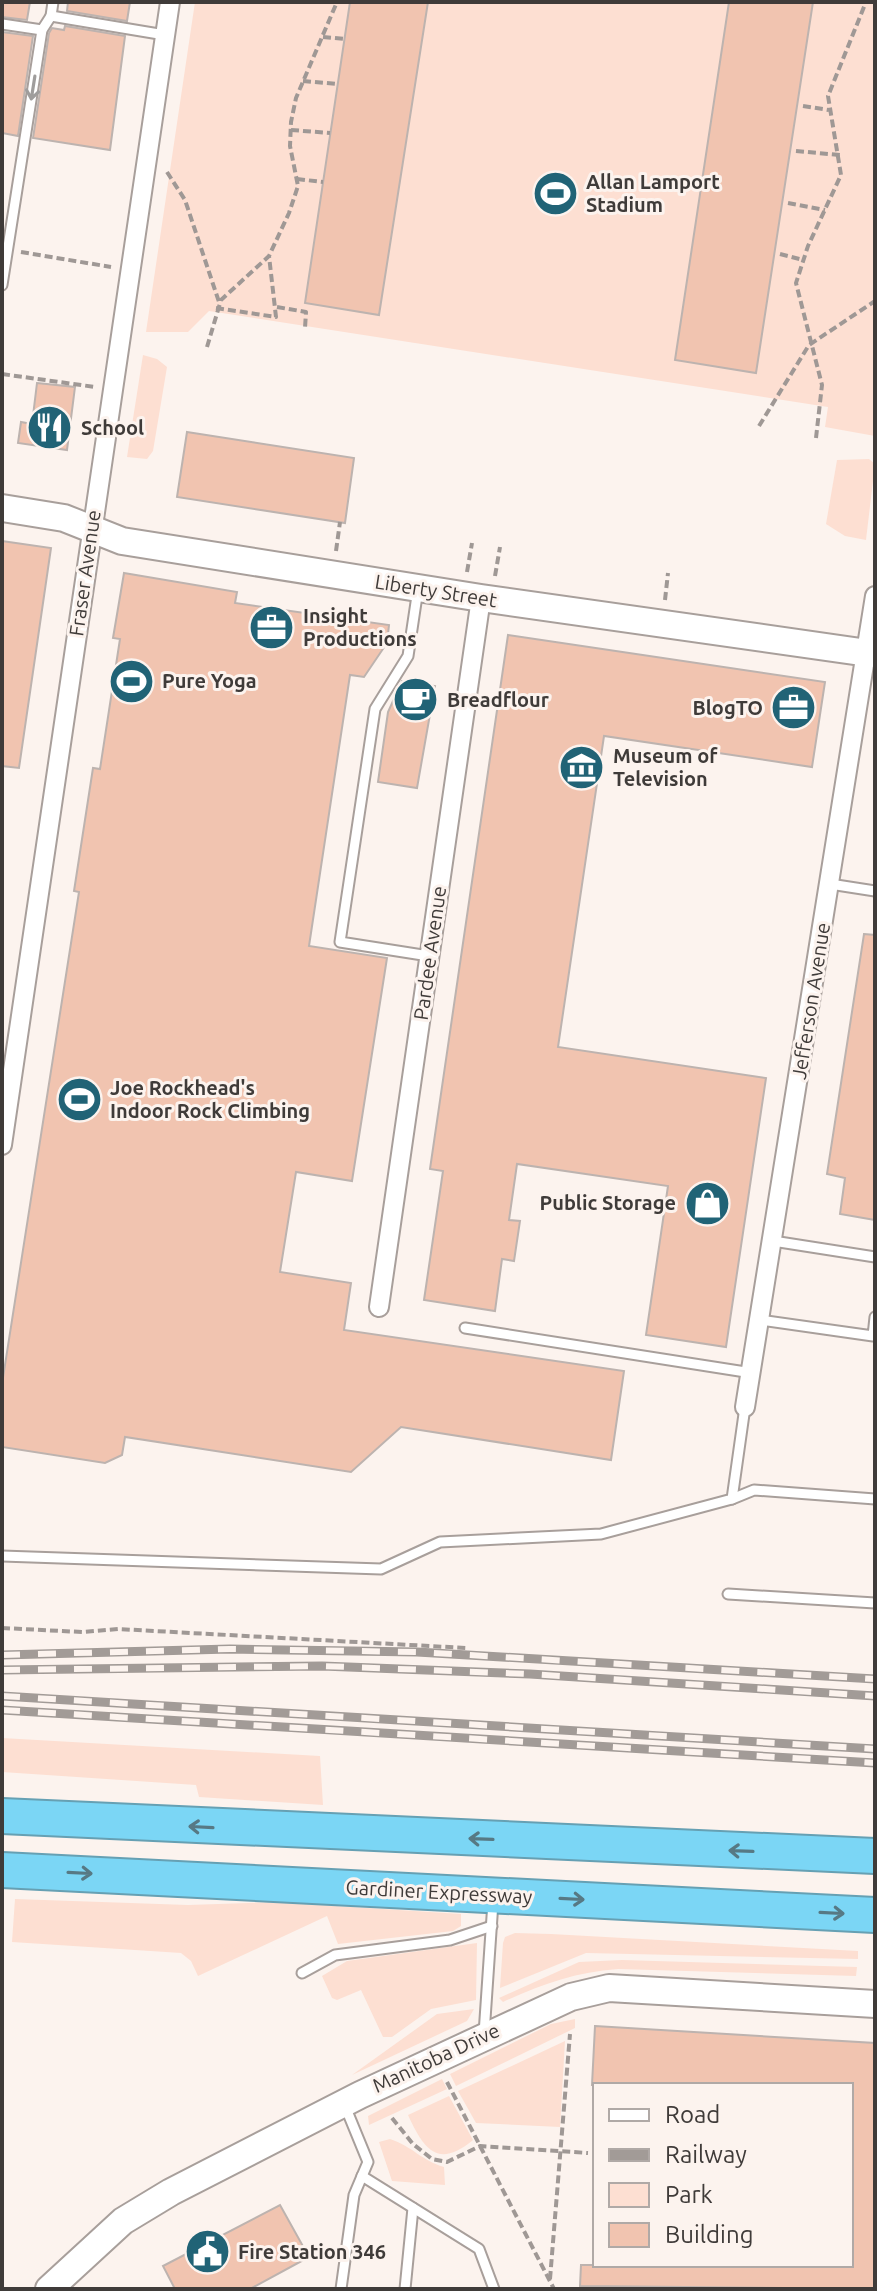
<svg xmlns="http://www.w3.org/2000/svg" width="877" height="2291" font-family="Ubuntu,sans-serif">
  <rect width="100%" height="100%" fill="#fcf3ee"/>
  <g fill="#fddfd2">
    <path d="M195,2H875V436L825,427L828,407L209,311L188,332H146Z"/>
    <path d="M143,355L157,359L167,367L153,451L147,459L127,457Z"/>
    <path d="M869,459L875,464L866,540L845,536L826,524L837,460Z"/>
    <path d="M2,1738L320,1756L323,1805L199,1797L196,1785L2,1772Z"/>
    <path d="M15,1899L188,1905L275,1902L461,1914V1926L453,1931L338,1944L327,1916L198,1976L191,1961L181,1953L12,1942Z"/>
    <path d="M515,1933L551,1934L858,1951V1959L586,1953L500,1988L503,1943L505,1937Z"/>
    <path d="M477,1943L476,2000L431,2009L392,2037H383L361,1990L337,2000L332,1998L322,1976L347,1961Z"/>
    <path d="M622,1960L857,1967L856,1976L618,1969C576,1972 542,1984 503,2002L499,1998L579,1962Z"/>
    <path d="M474,2009L467,2021L352,2075L437,2014Z"/>
    <path d="M575,2019V2028L456,2086L450,2074L551,2024Z"/>
    <path d="M565,2041L560,2127L476,2123L458,2091Z"/>
    <path d="M442,2079L447,2089L369,2125L368,2116Z"/>
    <path d="M449,2096L473,2140C438,2169 424,2150 408,2115Z"/>
    <path d="M390,2139C412,2146 422,2161 444,2167L445,2185L392,2181L379,2142Z"/>
  </g>
  <g fill="#f1c4b0" stroke="#bdb3af" stroke-width="2">
    <path d="M2,2H30L27,20L2,17Z"/>
    <path d="M68,2H130L127,21L67,11Z"/>
    <path d="M350,2H428L379,315L305,303Z"/>
    <path d="M729,2H813L756,373L675,360Z"/>
    <path d="M65,26L125,36L110,150L33,138L49,33L52,28L64,30Z"/>
    <path d="M2,32L33,36L18,136L2,133Z"/>
    <path d="M37,383L75,387L67,450L18,443L21,422L32,424Z"/>
    <path d="M187,432L354,458L345,523L177,497Z"/>
    <path d="M2,541L51,548L19,768L2,766Z"/>
    <path d="M124,573L237,592L235,603L389,625L387,643L364,677L350,675L309,946L387,958L352,1181L296,1172L280,1272L351,1283L344,1330L624,1371L611,1460L401,1427L351,1472L125,1437L122,1455L105,1463L2,1447V1384L79,892L74,891L93,768L100,769L120,639L113,638Z"/>
    <path d="M508,635L825,682L812,767L604,736L558,1047L766,1078L726,1347L646,1335L668,1186L517,1164L509,1220L520,1221L514,1261L502,1259L495,1311L424,1300L443,1171L430,1169Z"/>
    <path d="M402,681L435,686L417,788L378,782L388,712Z"/>
    <path d="M864,934L875,935V1220L840,1214L845,1178L827,1174Z"/>
    <path d="M595,2026L875,2043V2289L580,2286L581,2265H851V2085H592Z"/>
    <path d="M280,2205L309,2257L250,2289H175L163,2266Z"/>
  </g>
  <g fill="none" stroke-linecap="round" stroke-linejoin="round">
    <defs>
      <g id="lane">
        <path d="M51,16L53,2"/>
        <path d="M2,24L42,30"/>
        <path d="M2,285L42,30L51,16L165,35"/>
        <path d="M418,589L408,656L375,709L340,942L429,956"/>
        <path d="M830,884L875,891"/>
        <path d="M773,1241L875,1257"/>
        <path d="M760,1320L873,1336L875,1317"/>
        <path d="M465,1328L752,1373"/>
        <path d="M732,1499L754,1490L875,1499"/>
        <path d="M2,1556L381,1569L440,1542L601,1534L732,1499L745,1407"/>
        <path d="M728,1594L875,1603"/>
        <path d="M302,1973L335,1955L450,1940L492,1926"/>
        <path d="M484,2034L493,1902"/>
        <path d="M362,2176L479,2249L494,2289"/>
        <path d="M341,2289L354,2195L368,2162L345,2106"/>
        <path d="M405,2289L413,2208"/>
      </g>
      <g id="street">
        <path d="M2,1145L170,2"/>
        <path d="M379,1307L481,598"/>
        <path d="M745,1407L875,596"/>
      </g>
      <g id="secondary">
        <path d="M2,508L64,518L122,541L481,598L875,654"/>
        <path d="M49,2289L123,2221L171,2192L360,2095L571,1997L609,1988L875,2004"/>
      </g>
      <g id="highway">
        <path d="M2,1816L875,1856"/>
        <path d="M2,1870L875,1915"/>
      </g>
    </defs>
    <use href="#lane" stroke="#a89f9b" stroke-width="13"/>
    <use href="#street" stroke="#a89f9b" stroke-width="22"/>
    <use href="#secondary" stroke="#a89f9b" stroke-width="30"/>
    <use href="#highway" stroke="#66a0b3" stroke-width="38"/>
    <g stroke="#9f9895" stroke-width="4" stroke-dasharray="8 4" stroke-linecap="butt">
      <path d="M323,37L345,39"/>
      <path d="M303,81L338,84"/>
      <path d="M803,106L829,110"/>
      <path d="M291,130L330,133"/>
      <path d="M796,151L840,155"/>
      <path d="M167,172L185,200L219,302"/>
      <path d="M297,179L323,182"/>
      <path d="M788,203L825,210"/>
      <path d="M21,252L111,267"/>
      <path d="M780,254L803,260"/>
      <path d="M277,307L306,312L305,328"/>
      <path d="M216,308L276,317L269,256"/>
      <path d="M207,347L221,300L269,256L289,213L298,186L290,146L291,122L296,98L337,2"/>
      <path d="M2,374L95,387"/>
      <path d="M759,426L809,345L875,301"/>
      <path d="M816,438L822,385L796,283L808,246L841,175L828,96L866,2"/>
      <path d="M336,551L340,522"/>
      <path d="M467,572L472,543"/>
      <path d="M495,576L500,547"/>
      <path d="M665,600L668,573"/>
      <path d="M2,1628L82,1632L118,1629L466,1648"/>
      <path d="M447,2082L554,2289"/>
      <path d="M392,2118L413,2144L432,2159L447,2162L480,2146L588,2153"/>
      <path d="M550,2279L570,2034"/>
    </g>
    <use href="#lane" stroke="#fff" stroke-width="9"/>
    <use href="#street" stroke="#fff" stroke-width="18"/>
    <use href="#secondary" stroke="#fff" stroke-width="26"/>
    <use href="#highway" stroke="#7bd6f5" stroke-width="34"/>
    <defs>
      <g id="rail">
        <path d="M2,1655L230,1649L417,1652L875,1679"/>
        <path d="M2,1670L322,1666L530,1674L875,1696"/>
        <path d="M2,1696L875,1749"/>
        <path d="M2,1710L875,1763"/>
      </g>
    </defs>
    <use href="#rail" stroke="#a29b97" stroke-width="9"/>
    <use href="#rail" stroke="#fcf3ee" stroke-width="6" stroke-dasharray="18" stroke-linecap="butt"/>
  </g>
  <defs><path id="oneway-shaft" d="M-6 0H5M1.5-3L5.5 0L1.5 3" fill="none" stroke-width="1.6" stroke-linecap="round" stroke-linejoin="round" transform="scale(2)"/></defs>
  <use stroke="#9f9d9c" href="#oneway-shaft" transform="translate(33 88) rotate(99)"/>
  <g stroke="#577984">
    <use href="#oneway-shaft" transform="translate(201 1827) rotate(-177)"/>
    <use href="#oneway-shaft" transform="translate(481 1839) rotate(-178)"/>
    <use href="#oneway-shaft" transform="translate(741 1851) rotate(-178)"/>
    <use href="#oneway-shaft" transform="translate(80 1873) rotate(3)"/>
    <use href="#oneway-shaft" transform="translate(572 1899) rotate(3)"/>
    <use href="#oneway-shaft" transform="translate(832 1913) rotate(3)"/>
  </g>
  <defs>
    <symbol id="stadium-disc" viewBox="-11 -11 22 22"><circle r="9.5" fill="#216376" stroke="#fcf3ee"/><path d="M0-5a6.5 5 0 1 0 0 10a6.5 5 0 1 0 0-10ZM-3.5-1.8h7v3.6h-7Z" fill="#fff"/></symbol>
    <symbol id="restaurant-disc" viewBox="-11 -11 22 22"><circle r="9.5" fill="#216376" stroke="#fcf3ee"/><path d="M-5-6h1v4h1v-4h1v4h1v-4h1v5L-1.5 .5V6h-2V.5L-5-1ZM5-6V6H3V1.5H1.5Q1.5-4 5-6Z" fill="#fff"/></symbol>
    <symbol id="office-disc" viewBox="-11 -11 22 22"><circle r="9.5" fill="#216376" stroke="#fcf3ee"/><path d="M-6-3h4V-5.5h4V-3h4V5H-6ZM-1-4.5V-3h2v-1.5ZM-6 0V1H6V0Z" fill="#fff"/></symbol>
    <symbol id="cafe-disc" viewBox="-11 -11 22 22"><circle r="9.5" fill="#216376" stroke="#fcf3ee"/><path d="M-5.5-4.5H6V0H3Q3 3.5 0 3.5H-2.5Q-5.5 3.5-5.5 0ZM3-3.2v2h1.7v-2ZM-6 4.5H4V6H-6Z" fill="#fff"/></symbol>
    <symbol id="museum-disc" viewBox="-11 -11 22 22"><circle r="9.5" fill="#216376" stroke="#fcf3ee"/><path d="M0-6L6-3V-2H-6V-3ZM-5-1h2V3h-2ZM-1-1h2V3h-2ZM3-1h2V3H3ZM-6 4H6V6H-6Z" fill="#fff"/></symbol>
    <symbol id="shop-disc" viewBox="-11 -11 22 22"><circle r="9.5" fill="#216376" stroke="#fcf3ee"/><path d="M-5-2.5h2.3a2.7 3.5 0 0 1 5.4 0H5L5.5 6h-11ZM-1.5-2.5h3a1.5 2.3 0 0 0-3 0Z" fill="#fff"/></symbol>
    <symbol id="civic-disc" viewBox="-11 -11 22 22"><circle r="9.5" fill="#216376" stroke="#fcf3ee"/><path d="M-.6-6.5H3V-4.5H.6V-3L4-1V1h2V6H-6V1h2V-1L-.6-3ZM-1.2 2.5V6h2.4V2.5Z" fill="#fff"/></symbol>
  </defs>
  <g fill-rule="evenodd">
    <use href="#stadium-disc" x="530" y="168" width="51" height="51"/>
    <use href="#restaurant-disc" x="24" y="402" width="51" height="51"/>
    <use href="#office-disc" x="246" y="602" width="51" height="51"/>
    <use href="#stadium-disc" x="106" y="656" width="51" height="51"/>
    <use href="#cafe-disc" x="390" y="674" width="51" height="51"/>
    <use href="#office-disc" x="768" y="682" width="51" height="51"/>
    <use href="#museum-disc" x="556" y="742" width="51" height="51"/>
    <use href="#stadium-disc" x="54" y="1074" width="51" height="51"/>
    <use href="#shop-disc" x="682" y="1178" width="51" height="51"/>
    <use href="#civic-disc" x="182" y="2226" width="51" height="51"/>
  </g>
  <g text-anchor="middle" stroke-width="6" stroke-linejoin="round" paint-order="stroke">
    <g font-size="20" font-weight="bold" fill="#3f3b39" stroke="#fcf3ee" text-anchor="start">
      <text x="586" y="189">Allan Lamport<tspan x="586" dy="23">Stadium</tspan></text>
      <text x="81" y="435">School</text>
      <text x="303" y="623">Insight<tspan x="303" dy="23">Productions</tspan></text>
      <text x="162" y="688">Pure Yoga</text>
      <text x="447" y="707">Breadflour</text>
      <text x="763" y="715" text-anchor="end">BlogTO</text>
      <text x="613" y="763">Museum of<tspan x="613" dy="23">Television</tspan></text>
      <text x="110" y="1095">Joe Rockhead's<tspan x="110" dy="23">Indoor Rock Climbing</tspan></text>
      <text x="676" y="1210" text-anchor="end">Public Storage</text>
      <text x="238" y="2259">Fire Station 346</text>
    </g>
    <g font-size="20" fill="#3f3b39" stroke="#fcf3ee">
      <text transform="translate(85 573) rotate(-82)" y="7">Fraser Avenue</text>
      <text transform="translate(436 591) rotate(9)" y="7">Liberty Street</text>
      <text transform="translate(430 953) rotate(-82)" y="7">Pardee Avenue</text>
      <text transform="translate(811 1001) rotate(-81)" y="7">Jefferson Avenue</text>
      <text transform="translate(439 1892) rotate(3)" y="7">Gardiner Expressway</text>
      <text transform="translate(436 2058) rotate(-25)" y="7">Manitoba Drive</text>
    </g>
  </g>
  <rect width="877" height="2291" fill="none" stroke="#3f3b39" stroke-width="8"/>
  <rect x="593" y="2083" width="260" height="184" fill="#fcf3ee" stroke="#b0a9a6" stroke-width="2"/>
  <rect x="609" y="2109" width="40" height="12" fill="#ffffff" stroke="#b0a9a6" stroke-width="2"/>
  <text x="665" y="2123" font-size="24" fill="#3f3b39">Road</text>
  <rect x="609" y="2149" width="40" height="12" fill="#a29b97" stroke="#b0a9a6" stroke-width="2"/>
  <text x="665" y="2163" font-size="24" fill="#3f3b39">Railway</text>
  <rect x="609" y="2183" width="40" height="24" fill="#fddfd2" stroke="#b0a9a6" stroke-width="2"/>
  <text x="665" y="2203" font-size="24" fill="#3f3b39">Park</text>
  <rect x="609" y="2223" width="40" height="24" fill="#f1c4b0" stroke="#b0a9a6" stroke-width="2"/>
  <text x="665" y="2243" font-size="24" fill="#3f3b39">Building</text>
</svg>
